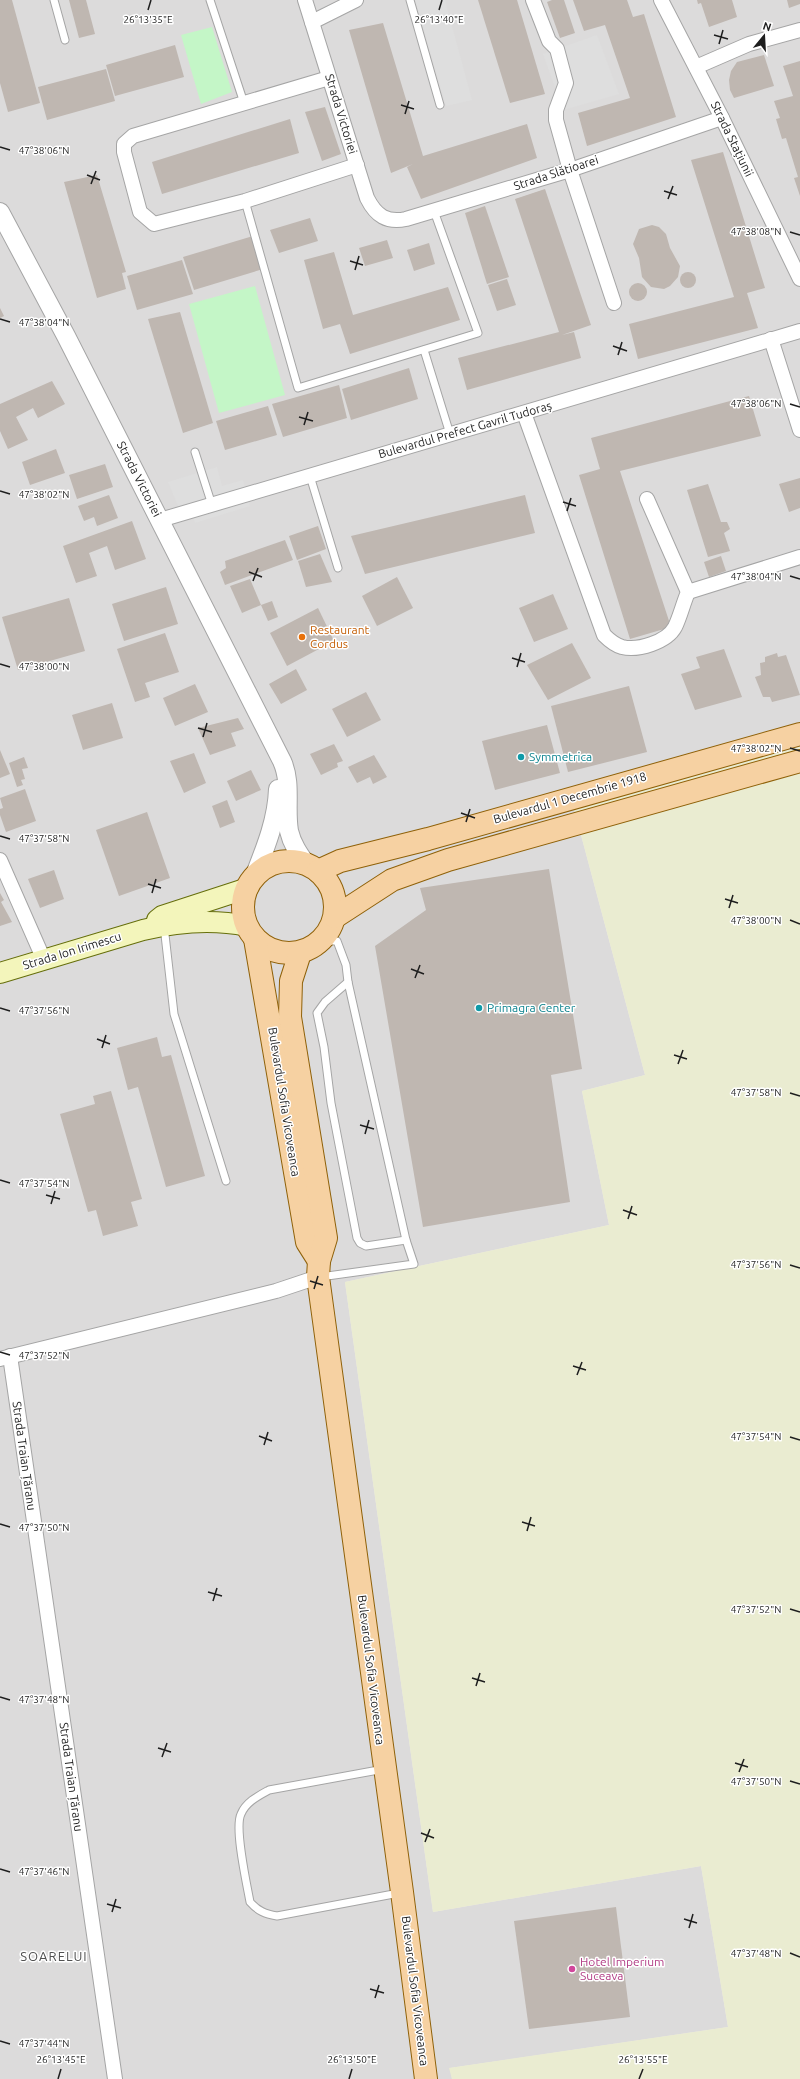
<svg xmlns="http://www.w3.org/2000/svg" width="800" height="2079" font-family="Ubuntu,sans-serif">
  <rect width="100%" height="100%" fill="#eeebe4"/>
  <path fill="#dcdbdb" d="M0,0H800V747L573,805L645,1075L582,1091L609,1225L345,1282L433,1912L701,1866L728,2027L450,2068L452,2079H0Z"/>
  <path fill="#eaecd1" d="M800,747V2079H452L449,2068L728,2027L701,1866L433,1912L345,1282L609,1225L582,1091L645,1075L573,805Z"/>
  <g fill="#c4f6c7">
    <path d="M212,27L232,92L201,104L181,35Z"/>
    <path d="M255,286L285,395L219,413L189,304Z"/>
  </g>
  <g fill="#dedede">
    <path d="M415,0H445L472,100L446,106Z"/>
    <path d="M597,35L619,94L563,110L543,54Z"/>
    <path d="M217,467L222,486L243,480L250,506L195,523L190,509L181,513L168,482Z"/>
  </g>
  <g fill="#bfb7b1">
    <path d="M0,0H12L40,103L8,112L0,83Z"/>
    <path d="M69,0H86L95,34L79,38Z"/>
    <path d="M478,0H517L545,94L510,103Z"/>
    <path d="M552,0H564L575,33L560,38L547,2Z"/>
    <path d="M573,0H627L633,17L644,14L676,117L587,146L578,113L630,98L605,25L584,31Z"/>
    <path d="M697,0H732L737,17L709,27L701,3L698,4Z"/>
    <path d="M787,0H800V4L789,8Z"/>
    <path d="M383,23L423,156L527,124L537,158L421,199L407,167L413,164L391,173L349,30Z"/>
    <path d="M175,45L184,77L115,96L106,65Z"/>
    <path d="M764,55L774,86L734,98L730,90L729,80L731,71L737,62Z"/>
    <path d="M800,61V196L794,178L798,177L786,138L782,139L776,119L780,118L774,101L793,96L783,66Z"/>
    <path d="M106,69L115,101L47,120L38,87Z"/>
    <path d="M325,107L341,154L322,161L305,112Z"/>
    <path d="M290,119L299,153L162,194L152,162Z"/>
    <path d="M723,152L765,288L747,293L758,328L638,359L629,324L734,297L691,160Z"/>
    <path d="M97,175L126,272L122,273L126,289L97,298L64,182Z"/>
    <path d="M545,189L591,325L562,335L574,332L581,358L467,390L458,358L559,332L515,199Z"/>
    <path d="M485,206L509,277L487,284L465,213Z"/>
    <path d="M310,218L318,241L279,253L270,230Z"/>
    <path d="M652,225L659,227L666,234L670,248L680,266L678,277L670,286L664,289L651,287L642,277L639,258L633,244L639,229Z"/>
    <path d="M253,236L263,269L194,290L183,257Z"/>
    <path d="M387,240L393,258L365,266L359,248Z"/>
    <path d="M429,243L435,264L414,271L407,250Z"/>
    <path d="M334,252L353,315L448,287L460,320L350,354L340,324L323,329L304,260Z"/>
    <path d="M182,260L193,294L137,310L127,276Z"/>
    <circle cx="688" cy="280" r="8"/>
    <path d="M507,279L516,305L497,311L488,285Z"/>
    <circle cx="638" cy="292" r="9"/>
    <path d="M0,308L4,316L0,318Z"/>
    <path d="M180,312L213,423L183,433L148,319Z"/>
    <path d="M409,368L418,399L351,420L342,389Z"/>
    <path d="M52,381L65,404L38,418L33,408L16,417L28,440L8,449L0,431V404Z"/>
    <path d="M339,385L347,418L283,437L272,404Z"/>
    <path d="M749,396L761,436L620,471L671,627L630,639L579,475L600,469L591,438Z"/>
    <path d="M268,406L277,435L225,450L216,421Z"/>
    <path d="M56,449L65,473L30,485L22,462Z"/>
    <path d="M105,464L113,487L77,499L69,475Z"/>
    <path d="M800,478V508L789,512L779,484Z"/>
    <path d="M708,484L721,522H727L730,529L724,533L730,551L708,557L687,490Z"/>
    <path d="M109,495L118,518L97,526L94,517L84,521L78,506Z"/>
    <path d="M525,495L535,533L365,574L351,536Z"/>
    <path d="M132,521L146,559L115,570L107,546L89,553L97,576L76,583L63,546Z"/>
    <path d="M318,526L326,549L297,560L289,536Z"/>
    <path d="M285,540L293,560L225,585L220,572L226,568L225,561Z"/>
    <path d="M320,554L332,582L306,587L298,561Z"/>
    <path d="M721,556L726,571L709,577L704,562Z"/>
    <path d="M397,577L413,608L377,626L362,596Z"/>
    <path d="M250,579L261,605L242,613L230,586Z"/>
    <path d="M166,587L178,624L124,641L112,604Z"/>
    <path d="M553,594L568,629L534,642L519,608Z"/>
    <path d="M69,598L85,651L18,670L2,617Z"/>
    <path d="M272,601L278,617L268,621L261,605Z"/>
    <path d="M318,608L334,641L287,666L270,633Z"/>
    <path d="M165,633L179,672L145,683L150,697L135,702L117,649Z"/>
    <path d="M572,643L591,678L548,700L527,665Z"/>
    <path d="M724,649L742,697L695,710L681,674L700,668L696,657Z"/>
    <path d="M777,653L778,657L786,655L800,695L772,702L770,697H763L755,677L761,675L760,663L765,662V657Z"/>
    <path d="M296,669L307,690L281,704L269,684Z"/>
    <path d="M195,684L208,712L175,726L163,698Z"/>
    <path d="M629,686L647,752L568,772L551,706Z"/>
    <path d="M366,692L381,720L347,737L332,709Z"/>
    <path d="M112,703L123,738L83,750L72,715Z"/>
    <path d="M238,718L244,729L231,733L236,746L210,755L198,728Z"/>
    <path d="M547,725L560,773L495,790L482,741Z"/>
    <path d="M334,744L343,761L337,763L338,767L321,775L310,754Z"/>
    <path d="M0,750L10,774L0,778Z"/>
    <path d="M194,753L206,783L184,793L170,761Z"/>
    <path d="M374,755L387,777L373,784L370,777L357,783L348,767Z"/>
    <path d="M24,757L28,768L22,769L25,779L21,780L23,785L17,787L9,763Z"/>
    <path d="M251,770L261,790L236,801L227,781Z"/>
    <path d="M25,789L36,821L6,832L0,815V809L3,808L0,798Z"/>
    <path d="M227,800L235,822L220,828L212,806Z"/>
    <path d="M147,812L170,878L119,896L96,830Z"/>
    <path d="M549,869L582,1069L551,1075L570,1202L423,1227L375,946L426,910L420,888Z"/>
    <path d="M54,870L64,899L40,908L28,879Z"/>
    <path d="M0,893L4,900L1,902L12,922L0,926Z"/>
    <path d="M157,1037L162,1057L171,1055L205,1176L166,1187L138,1087L128,1090L117,1048Z"/>
    <path d="M111,1091L142,1199L131,1202L138,1226L103,1236L96,1210L88,1212L60,1114L95,1104L93,1096Z"/>
    <path d="M616,1907L630,2017L529,2029L514,1921Z"/>
  </g>
  <g fill="none" stroke-linecap="round" stroke-linejoin="round">
    <defs>
      <g id="service">
        <path d="M54,0L65,40"/>
        <path d="M210,0L244,103"/>
        <path d="M410,0L440,105"/>
        <path d="M245,201L298,388L478,333L434,211"/>
        <path d="M424,350L450,434"/>
        <path d="M195,452L212,505"/>
        <path d="M310,476L338,568"/>
        <path d="M164,926L174,1014L226,1181"/>
        <path d="M321,941H337L346,965L348,982L325,1002L317,1013L324,1047L331,1103L357,1238L360,1243L366,1246L406,1240"/>
        <path d="M320,1277L414,1264L406,1240L348,982"/>
        <path d="M384,1769L269,1790C258,1796 246,1802 241,1814C234,1828 247,1885 250,1902C258,1911 265,1914 277,1916L399,1893"/>
      </g>
      <g id="minor">
        <path d="M305,0L367,198C376,216 387,223 406,219L570,170L722,118"/>
        <path d="M533,0L549,41L557,49L566,83L556,110V120L570,170L614,303"/>
        <path d="M661,0L722,118L800,279"/>
        <path d="M312,22L356,0"/>
        <path d="M696,67L749,44L800,30"/>
        <path d="M329,78L133,136L124,144V152L140,212L154,224L245,201L357,165"/>
        <path d="M771,339L800,430"/>
        <path d="M524,413L604,635C609,640 615,645 622,647C638,651 667,642 675,627C680,617 683,604 688,592L647,499"/>
        <path d="M160,520L800,331"/>
        <path d="M688,592L800,557"/>
        <path d="M0,860L44,960"/>
        <path d="M10,1356L115,2079"/>
        <path d="M0,1359L276,1291L318,1277"/>
      </g>
      <g id="tertiary">
        <path d="M0,212L66,336L282,761C292,783 285,808 289,831C292,844 299,854 306,864"/>
        <path d="M254,877C265,849 277,820 278,789"/>
      </g>
      <g id="secondary">
        <path d="M157,920L162,916L248,888"/>
        <path d="M0,973L143,930C177,922 213,919 247,926"/>
      </g>
      <g id="primary">
        <circle cx="289" cy="907" r="46"/>
        <path d="M318,871L340,861L428,839L800,734"/>
        <path d="M335,917L392,880L448,860L800,761"/>
        <path d="M255,939L307,1242L319,1261"/>
        <path d="M300,953L291,981L290,1017L326,1238L319,1261L318,1277L402,1892L426,2079"/>
      </g>
    </defs>
    <use href="#service" stroke="#a5a5a5" stroke-width="9"/>
    <use href="#minor" stroke="#a5a5a5" stroke-width="16"/>
    <use href="#tertiary" stroke="#a5a5a5" stroke-width="20"/>
    <use href="#secondary" stroke="#656e0b" stroke-width="22"/>
    <use href="#primary" stroke="#8f6109" stroke-width="24"/>
    <use href="#service" stroke="#fff" stroke-width="7"/>
    <use href="#minor" stroke="#fff" stroke-width="14"/>
    <use href="#tertiary" stroke="#fff" stroke-width="18"/>
    <use href="#secondary" stroke="#f3f5bb" stroke-width="20"/>
    <use href="#primary" stroke="#f6d1a2" stroke-width="22"/>
  </g>
  <path fill="none" stroke="#1e1e1e" stroke-width="1.5" d="M148,10L151,0M439,10L442,0M714,35L728,39M719,44L723,30M401,105L414,109M405,114L409,101M0,147L10,150M87,175L100,180M91,184L96,171M664,191L677,195M668,199L673,186M790,232L800,235M350,261L363,265M355,270L359,256M0,319L10,322M613,346L627,351M618,355L622,342M790,404L800,407M299,417L313,421M304,425L308,412M0,491L10,494M563,502L576,506M567,511L571,498M249,572L262,577M790,576L800,579M253,581L258,568M512,658L525,662M0,664L10,667M517,667L521,653M198,728L212,732M203,737L207,723M790,748L800,751M461,813L475,818M466,822L470,809M0,836L10,839M148,884L161,888M152,893L156,879M725,899L738,903M729,908L733,895M790,920L800,924M411,969L424,974M415,978L420,965M0,1008L10,1011M97,1039L110,1044M102,1048L106,1035M674,1055L687,1059M678,1064L683,1050M790,1093L800,1096M360,1125L374,1129M365,1134L369,1120M0,1180L10,1183M46,1195L60,1199M51,1204L55,1191M623,1210L637,1215M628,1219L632,1206M790,1265L800,1268M310,1281L323,1285M314,1289L318,1276M0,1352L10,1355M573,1366L586,1370M577,1375L582,1362M259,1436L272,1441M790,1437L800,1440M264,1445L268,1432M522,1522L535,1526M0,1524L10,1527M527,1531L531,1517M208,1592L222,1596M213,1601L217,1588M790,1609L800,1612M472,1678L485,1682M476,1686L480,1673M0,1697L10,1700M158,1748L171,1752M162,1757L167,1743M735,1763L748,1767M739,1772L744,1759M790,1781L800,1784M421,1833L434,1838M425,1842L430,1829M0,1869L10,1872M107,1904L121,1908M112,1912L116,1899M684,1919L697,1923M689,1928L693,1914M790,1953L800,1957M370,1989L384,1993M375,1998L379,1985M0,2041L10,2044M58,2079L61,2069M349,2079L352,2069M639,2079L643,2069"/>
  <circle fill="#e8710a" stroke="#fff" stroke-width="1.5" cx="302" cy="637" r="4"/>
  <g fill="#0f9aa8" stroke="#fff" stroke-width="1.5">
    <circle cx="521" cy="757" r="4"/>
    <circle cx="479" cy="1008" r="4"/>
  </g>
  <circle fill="#d1479c" stroke="#fff" stroke-width="1.5" cx="572" cy="1969" r="4"/>
  <g text-anchor="middle" stroke-width="3" stroke-linejoin="round" paint-order="stroke">
    <g font-size="12" fill="#1e1e1e" stroke="#fff">
      <text transform="translate(341 114) rotate(73)" y="4">Strada Victoriei</text>
      <text transform="translate(732 139) rotate(64)" y="4">Strada Stațiunii</text>
      <text transform="translate(556 173) rotate(-18)" y="4">Strada Slătioarei</text>
      <text transform="translate(465 430) rotate(-16)" y="4">Bulevardul Prefect Gavril Tudoraș</text>
      <text transform="translate(139 479) rotate(63)" y="4">Strada Victoriei</text>
      <text transform="translate(570 798) rotate(-16)" y="4">Bulevardul 1 Decembrie 1918</text>
      <text transform="translate(72 951) rotate(-17)" y="4">Strada Ion Irimescu</text>
      <text transform="translate(284 1102) rotate(81)" y="4">Bulevardul Sofia Vicoveanca</text>
      <text transform="translate(24 1456) rotate(82)" y="4">Strada Traian Țăranu</text>
      <text transform="translate(371 1670) rotate(83)" y="4">Bulevardul Sofia Vicoveanca</text>
      <text transform="translate(71 1777) rotate(82)" y="4">Strada Traian Țăranu</text>
      <text transform="translate(415 1991) rotate(83)" y="4">Bulevardul Sofia Vicoveanca</text>
    </g>
    <g font-size="12" fill="#c56008" stroke="#fff" text-anchor="start">
      <text x="310" y="634">Restaurant<tspan x="310" dy="14">Cordus</tspan></text>
    </g>
    <g font-size="12" fill="#0d838f" stroke="#fff" text-anchor="start">
      <text x="529" y="761">Symmetrica</text>
      <text x="487" y="1012">Primagra Center</text>
    </g>
    <g font-size="12" fill="#b23c85" stroke="#fff" text-anchor="start">
      <text x="580" y="1966">Hotel Imperium<tspan x="580" dy="14">Suceava</tspan></text>
    </g>
    <g font-size="13" letter-spacing="1" fill="#515151" stroke="#fff">
      <text x="54" y="1961">SOARELUI</text>
    </g>
  </g>
  <g font-size="10" text-anchor="middle" fill="#1e1e1e" stroke="#fff" stroke-width="3" stroke-linejoin="round" paint-order="stroke">
    <text x="148" y="23">26°13'35"E</text>
    <text x="439" y="23">26°13'40"E</text>
    <text x="44" y="154">47°38'06"N</text>
    <text x="756" y="235">47°38'08"N</text>
    <text x="44" y="326">47°38'04"N</text>
    <text x="756" y="407">47°38'06"N</text>
    <text x="44" y="498">47°38'02"N</text>
    <text x="756" y="580">47°38'04"N</text>
    <text x="44" y="670">47°38'00"N</text>
    <text x="756" y="752">47°38'02"N</text>
    <text x="44" y="842">47°37'58"N</text>
    <text x="756" y="924">47°38'00"N</text>
    <text x="44" y="1014">47°37'56"N</text>
    <text x="756" y="1096">47°37'58"N</text>
    <text x="44" y="1187">47°37'54"N</text>
    <text x="756" y="1268">47°37'56"N</text>
    <text x="44" y="1359">47°37'52"N</text>
    <text x="756" y="1440">47°37'54"N</text>
    <text x="44" y="1531">47°37'50"N</text>
    <text x="756" y="1613">47°37'52"N</text>
    <text x="44" y="1703">47°37'48"N</text>
    <text x="756" y="1785">47°37'50"N</text>
    <text x="44" y="1875">47°37'46"N</text>
    <text x="756" y="1957">47°37'48"N</text>
    <text x="44" y="2047">47°37'44"N</text>
    <text x="61" y="2063">26°13'45"E</text>
    <text x="352" y="2063">26°13'50"E</text>
    <text x="643" y="2063">26°13'55"E</text>
  </g>
  <g transform="translate(764 36) rotate(18)" stroke="#ffffff" stroke-width="3" paint-order="stroke">
  <path d="M0-3L7 15L0 10L-7 15Z" fill="#1e1e1e"/>
  <text y="-6" font-size="11" font-weight="bold" text-anchor="middle" fill="#1e1e1e">N</text>
  </g>
</svg>
